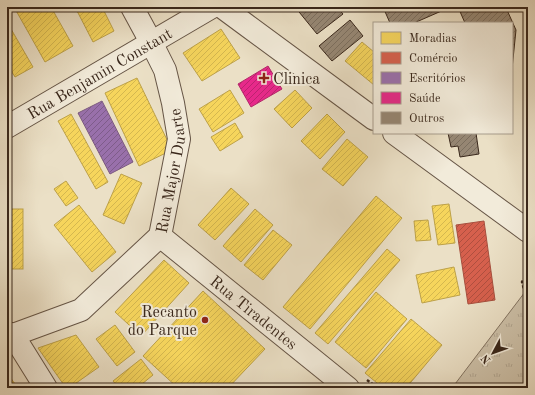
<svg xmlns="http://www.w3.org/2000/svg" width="535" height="395" font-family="'Old Standard TT',serif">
  <defs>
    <pattern id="park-tufts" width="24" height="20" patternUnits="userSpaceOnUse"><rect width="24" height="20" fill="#cdc1a9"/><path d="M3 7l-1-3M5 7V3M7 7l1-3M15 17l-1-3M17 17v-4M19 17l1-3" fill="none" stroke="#b1a691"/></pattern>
    <pattern id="homes-hatch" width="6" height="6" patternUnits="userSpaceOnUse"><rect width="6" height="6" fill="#f6d55c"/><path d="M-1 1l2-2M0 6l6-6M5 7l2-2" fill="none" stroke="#d4b74f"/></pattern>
    <pattern id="shops-hatch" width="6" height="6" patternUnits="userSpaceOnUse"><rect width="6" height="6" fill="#d6604d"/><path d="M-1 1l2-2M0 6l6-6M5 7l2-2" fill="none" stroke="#af4f3f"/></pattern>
    <pattern id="offices-hatch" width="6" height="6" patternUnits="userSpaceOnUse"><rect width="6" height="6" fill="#9970ab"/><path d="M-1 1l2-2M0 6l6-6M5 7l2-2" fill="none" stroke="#7e5c8a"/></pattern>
    <pattern id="health-hatch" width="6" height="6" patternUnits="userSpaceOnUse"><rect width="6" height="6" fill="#e7298a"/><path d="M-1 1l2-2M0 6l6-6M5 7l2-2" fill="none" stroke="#bc2370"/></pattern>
    <pattern id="building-hatch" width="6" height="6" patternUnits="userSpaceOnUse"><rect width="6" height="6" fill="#968774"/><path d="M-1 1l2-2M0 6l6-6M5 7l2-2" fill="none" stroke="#7b6e5e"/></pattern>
  </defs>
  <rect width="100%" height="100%" fill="#ebe0c6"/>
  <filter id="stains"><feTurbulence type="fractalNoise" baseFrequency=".005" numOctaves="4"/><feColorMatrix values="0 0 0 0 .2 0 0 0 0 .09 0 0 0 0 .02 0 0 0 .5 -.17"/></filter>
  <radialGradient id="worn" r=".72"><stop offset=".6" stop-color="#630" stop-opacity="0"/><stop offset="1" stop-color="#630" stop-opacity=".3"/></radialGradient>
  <path fill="url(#park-tufts)" stroke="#837462" d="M528,288V388H452Z"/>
  <g fill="url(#homes-hatch)" stroke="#bda148">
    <path d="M14,7H51L73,46L45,62Z"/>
    <path d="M75,7H102L114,31L93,42Z"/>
    <path d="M7,22L33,67L15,77L7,64Z"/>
    <path d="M221,29L240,58L202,81L183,53Z"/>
    <path d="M362,42L374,52V85L345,61Z"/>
    <path d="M137,78L172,150L139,166L105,93Z"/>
    <path d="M230,90L244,113L213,132L199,109Z"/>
    <path d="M295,90L312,108L292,128L274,109Z"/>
    <path d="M71,114L108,182L96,189L58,121Z"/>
    <path d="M327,114L345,132L320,159L301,141Z"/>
    <path d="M235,123L243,137L220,151L211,137Z"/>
    <path d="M347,139L368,157L343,186L322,169Z"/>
    <path d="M121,174L142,183L124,224L103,215Z"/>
    <path d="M66,181L78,198L66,206L54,189Z"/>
    <path d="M231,188L249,204L215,240L198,225Z"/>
    <path d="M376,196L402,218L310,329L283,307Z"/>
    <path d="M449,204L455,243L438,245L432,206Z"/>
    <path d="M79,205L116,252L92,272L54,225Z"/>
    <rect x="7" y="209" width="16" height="60"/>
    <path d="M255,209L273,225L241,262L223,246Z"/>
    <path d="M428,220L431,240L416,241L414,221Z"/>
    <path d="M273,230L292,245L263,280L244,265Z"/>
    <path d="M387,249L400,260L328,344L315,333Z"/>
    <path d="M164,260L189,283L141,336L115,312Z"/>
    <path d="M454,267L460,295L422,303L416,275Z"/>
    <path d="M203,291L265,349L228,388H205L202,385L199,388H178L143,356Z"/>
    <path d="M376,292L407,319L366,368L335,342Z"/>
    <path d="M411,319L442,345L406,388H383L365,373Z"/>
    <path d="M115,325L135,352L117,366L96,339Z"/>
    <path d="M76,335L99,367L69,388H66L38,348Z"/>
    <path d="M141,359L153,375L137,388H119L113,381Z"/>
    <path d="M10,377L18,388H7V379Z"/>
  </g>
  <path fill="url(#shops-hatch)" stroke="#a74f3e" d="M484,221L495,300L468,304L456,225Z"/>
  <path fill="url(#offices-hatch)" stroke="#7c5a80" d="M102,101L133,162L110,174L78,113Z"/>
  <path fill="url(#health-hatch)" stroke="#b32869" d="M268,66L282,89L251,107L238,84Z"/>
  <g fill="url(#building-hatch)" stroke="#39271b">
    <path d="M295,7H337L343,14L317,34Z"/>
    <path d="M383,7H445L446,9L414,23H390Z"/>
    <path d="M458,7H513L507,10L516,30L512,69V23H465Z"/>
    <path d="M527,7H528V25H526Z"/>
    <path d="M350,20L363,36L332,61L319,46Z"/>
    <path d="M448,133H476L479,154L460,157L458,146L451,147Z"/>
  </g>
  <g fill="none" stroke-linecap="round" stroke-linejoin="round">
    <defs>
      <g id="minor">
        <path id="s1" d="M160,236L348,388"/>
        <path d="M7,333L13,335L46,388"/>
        <path id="s2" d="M13,335L81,310L160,236L179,139L173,103L165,70L151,42"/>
      </g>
      <g id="tertiary">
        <path d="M132,7L151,42"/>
        <path d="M222,7L245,24L374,119"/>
        <path id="s3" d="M7,127L212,7"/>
        <path d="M394,133L528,231"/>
      </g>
    </defs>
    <use href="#minor" stroke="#665546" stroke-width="24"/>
    <use href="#tertiary" stroke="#665546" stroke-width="24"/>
    <g stroke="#39271b" stroke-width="2.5" stroke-dasharray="3 2" stroke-linecap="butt">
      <path d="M528,272L522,282L528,304"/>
      <path d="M367,380L378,388"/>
    </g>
    <use href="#minor" stroke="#f2ebda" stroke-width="22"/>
    <use href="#tertiary" stroke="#f2ebda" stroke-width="22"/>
  </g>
  <g fill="#8f2418" stroke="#f2ebda" stroke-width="1.5">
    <path d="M262 72h4v4h4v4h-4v4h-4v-4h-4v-4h4z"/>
    <circle cx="205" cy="320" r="4"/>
  </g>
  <g text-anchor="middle" stroke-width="4" stroke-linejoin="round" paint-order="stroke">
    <g font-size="16" fill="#39271b" stroke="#f2ebda">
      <text dy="6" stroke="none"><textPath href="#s3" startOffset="107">Rua Benjamin Constant</textPath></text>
      <text dy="6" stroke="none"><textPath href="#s2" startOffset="247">Rua Major Duarte</textPath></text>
      <text dy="6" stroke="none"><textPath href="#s1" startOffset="121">Rua Tiradentes</textPath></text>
    </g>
    <g font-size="16" fill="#39271b" stroke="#f2ebda" text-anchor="start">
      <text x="273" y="84">Clinica</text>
      <text x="197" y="317" text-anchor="end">Recanto<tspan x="197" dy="18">do Parque</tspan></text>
    </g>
  </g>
  <rect width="535" height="395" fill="none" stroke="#ebe0c6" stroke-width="24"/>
  <rect x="8" y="8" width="519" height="379" fill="none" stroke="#39271b" stroke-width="2"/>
  <rect x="12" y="12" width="511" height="371" fill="none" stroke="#39271b"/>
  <rect x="373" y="22" width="140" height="112" fill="#f2ebda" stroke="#a89d8e"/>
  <rect x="381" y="32" width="20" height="12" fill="#f6d55c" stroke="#a89d8e"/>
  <text x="409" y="42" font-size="12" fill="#39271b">Moradias</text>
  <rect x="381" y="52" width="20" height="12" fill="#d6604d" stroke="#a89d8e"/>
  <text x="409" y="62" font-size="12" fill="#39271b">Comércio</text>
  <rect x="381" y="72" width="20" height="12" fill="#9970ab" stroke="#a89d8e"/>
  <text x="409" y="82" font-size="12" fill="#39271b">Escritórios</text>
  <rect x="381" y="92" width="20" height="12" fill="#e7298a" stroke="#a89d8e"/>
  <text x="409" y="102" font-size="12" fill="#39271b">Saúde</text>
  <rect x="381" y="112" width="20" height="12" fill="#968774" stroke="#a89d8e"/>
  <text x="409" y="122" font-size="12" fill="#39271b">Outros</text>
  <g transform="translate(493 353) rotate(229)" stroke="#f2ebda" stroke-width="3" paint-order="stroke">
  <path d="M0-3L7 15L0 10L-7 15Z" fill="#39271b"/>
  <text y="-6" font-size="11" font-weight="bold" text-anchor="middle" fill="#39271b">N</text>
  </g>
  <rect width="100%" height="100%" filter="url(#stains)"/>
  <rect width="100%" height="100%" fill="url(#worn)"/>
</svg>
